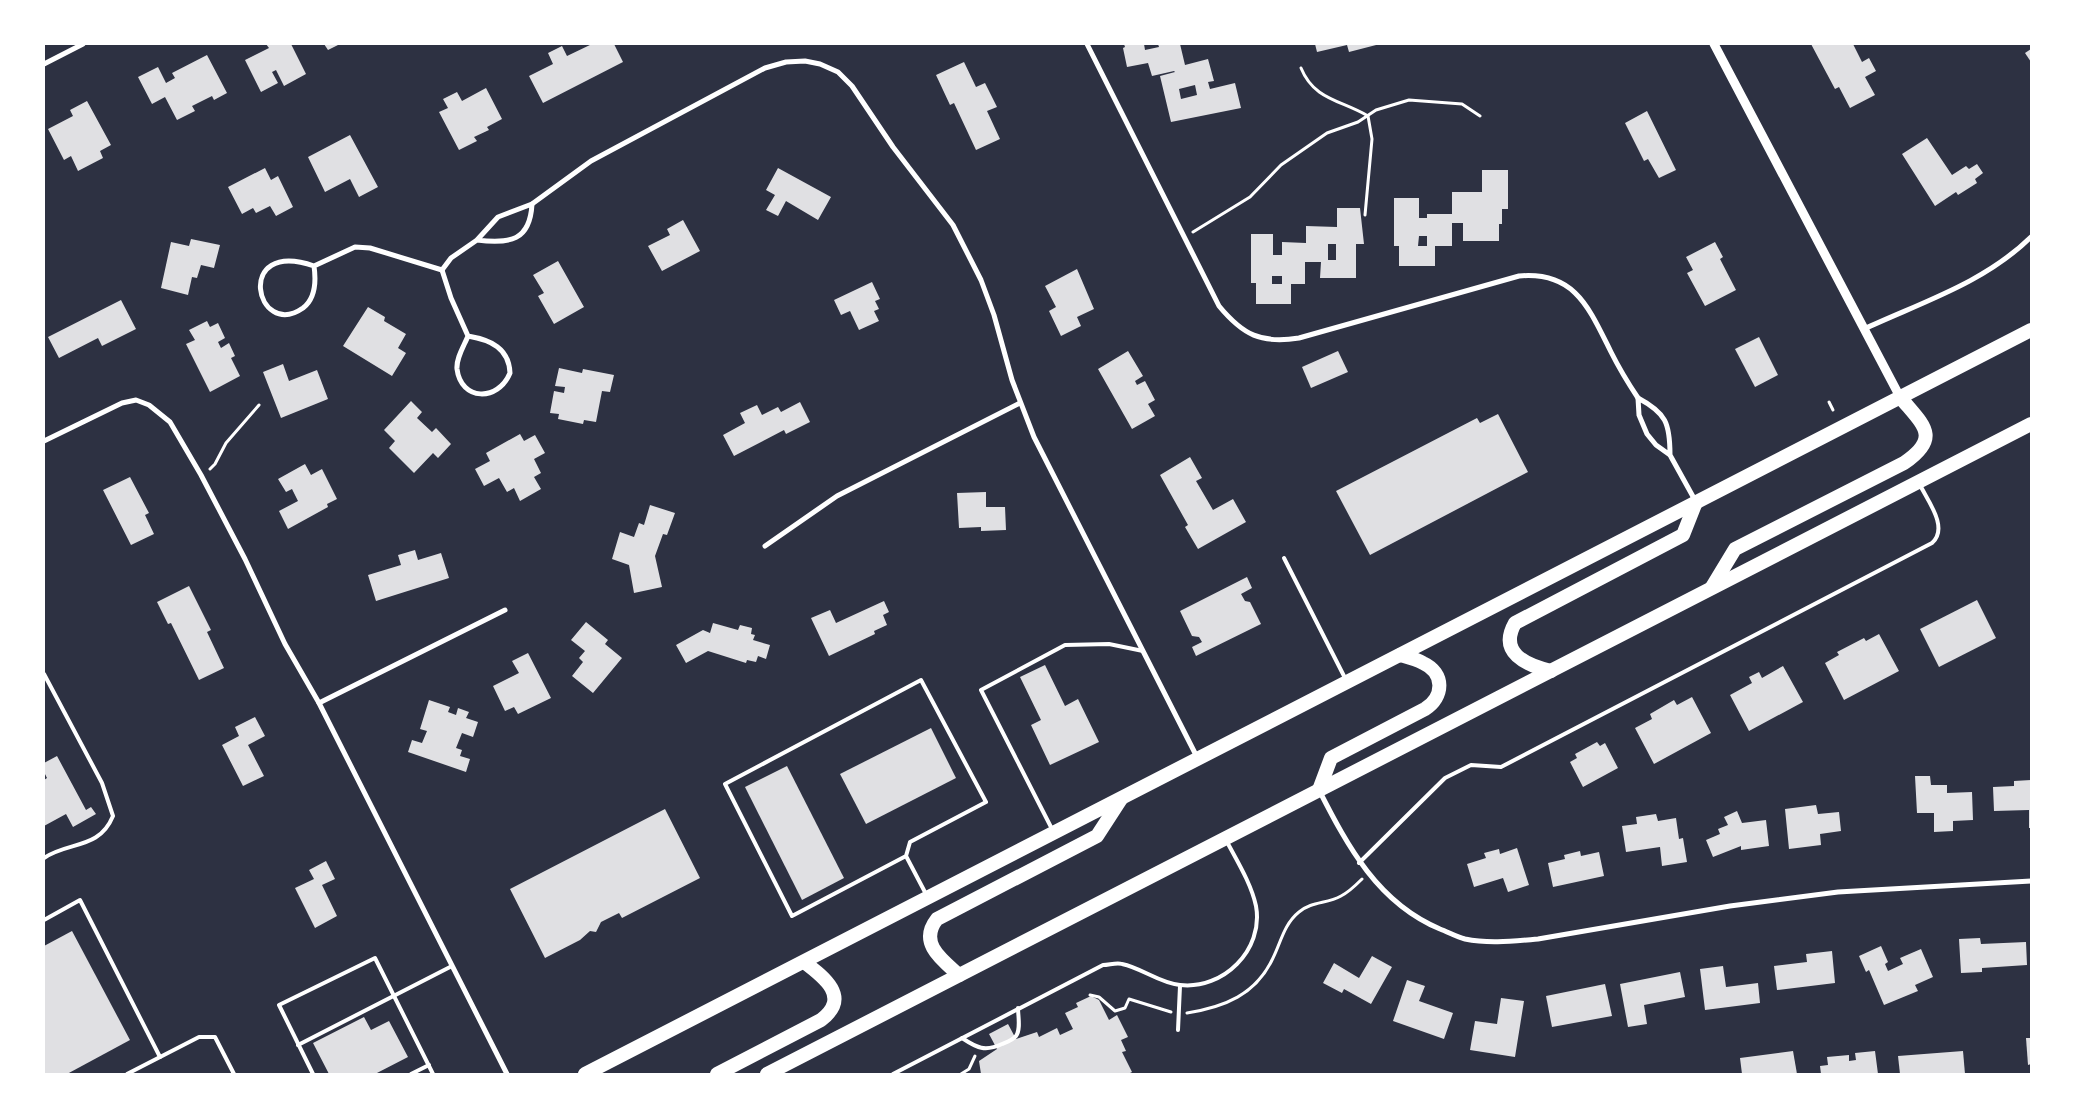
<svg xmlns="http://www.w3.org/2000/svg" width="2075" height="1118" font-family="Commissioner,sans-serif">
  <rect width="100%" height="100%" fill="#2d3142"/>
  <g fill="#e0e0e3" fill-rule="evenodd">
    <path d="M266,44H291L306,74L284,86L276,70L272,72L278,83L261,92L245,60L269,48Z"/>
    <path d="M324,44H340L328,50Z"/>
    <path d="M592,44H614L623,62L543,103L529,76L553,64L548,53L562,46L567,56Z"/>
    <path d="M1124,44H1144L1145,50L1159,47L1158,44H1180L1185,65L1208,59L1214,81L1208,82L1210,89L1235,83L1241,108L1171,122L1160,76L1175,72L1174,71L1152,76L1148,63L1127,67L1123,48L1125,47ZM1195,85L1197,95L1181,99L1179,89Z"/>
    <path d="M1315,44H1380L1349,52L1347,45L1317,52Z"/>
    <path d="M1811,44H1853L1862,62L1869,58L1876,71L1865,77L1875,95L1850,108L1839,87L1835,89Z"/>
    <path d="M2031,49V62L2025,53Z"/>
    <path d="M207,55L227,93L214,100L212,96L192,106L195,111L177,120L165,97L152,104L138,77L158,67L166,83L175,78L172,73Z"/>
    <path d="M964,62L976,87L985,83L997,107L987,111L1000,139L976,150L954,103L950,105L936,75Z"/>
    <path d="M486,88L502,119L487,127L489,130L474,137L477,141L459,150L439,112L448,108L443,99L457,92L462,101Z"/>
    <path d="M87,101L111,145L100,151L103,158L78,171L71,156L64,160L48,129L73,116L70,110Z"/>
    <path d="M1647,111L1676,170L1659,178L1648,159L1644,161L1625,123Z"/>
    <path d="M350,135L378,187L359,197L350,179L325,192L308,157Z"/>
    <path d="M1927,138L1952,175L1966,166L1969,169L1977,164L1983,173L1975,179L1977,183L1958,195L1956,192L1935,206L1902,154Z"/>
    <path d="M265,168L271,180L278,176L293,207L276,216L270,206L256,213L253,208L242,214L228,187Z"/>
    <path d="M778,168L831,197L818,220L786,201L778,216L766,210L775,195L766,190Z"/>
    <path d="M1482,170H1508V209H1502V224H1499V241H1463V223H1452V246H1435V266H1399V246H1394V198H1419V218H1427V214H1452V192H1482ZM1419,236H1427V246H1418Z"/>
    <path d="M1337,208H1360L1364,244H1356V278H1320L1321,262H1305V284H1291V304H1256V283H1251V234H1273V255H1282V242L1306,243V226L1337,227ZM1328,244H1336V260H1328ZM1272,276H1282V284H1272Z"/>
    <path d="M683,220L700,251L662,271L648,246L670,235L667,229Z"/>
    <path d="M191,239L220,245L214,268L201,265L197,278L192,277L188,295L161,288L171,242L189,246Z"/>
    <path d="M1715,242L1723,257L1720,259L1736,290L1705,306L1687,273L1693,270L1686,257Z"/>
    <path d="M558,261L584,307L554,324L538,296L544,293L533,275Z"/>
    <path d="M1077,269L1094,309L1077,317L1081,326L1061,336L1049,311L1056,307L1045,286Z"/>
    <path d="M872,282L880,299L875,301L879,309L874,311L879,321L859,330L850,311L841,315L834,300Z"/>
    <path d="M121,300L136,329L102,346L98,338L59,358L48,337Z"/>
    <path d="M368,307L385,317L384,321L406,334L398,348L406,353L392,376L343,346Z"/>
    <path d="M207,321L210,327L218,323L225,338L218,342L221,348L229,343L235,356L231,358L240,376L210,392L186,344L195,340L189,330Z"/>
    <path d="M1759,337L1778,375L1755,387L1735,349Z"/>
    <path d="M1128,351L1143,376L1135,381L1137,385L1145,381L1155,400L1148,404L1155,416L1132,429L1098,369Z"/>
    <path d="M1338,351L1348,372L1311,388L1302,367Z"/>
    <path d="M283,364L289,381L317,370L328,399L281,418L263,372Z"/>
    <path d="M559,368L582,373L583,369L614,375L610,392L602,391L596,422L584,420L583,424L558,419L559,414L550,413L554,391L564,393L565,387L555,386Z"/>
    <path d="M411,401L422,412L417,418L432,432L436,428L451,444L438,458L433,453L414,473L389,448L395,441L384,430Z"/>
    <path d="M800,402L810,422L786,434L784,430L734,456L723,435L745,423L740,413L757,405L762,415L778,407L781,412Z"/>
    <path d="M1498,414L1528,472L1370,555L1336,491L1477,418L1480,423Z"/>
    <path d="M520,434L524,441L535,435L545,453L534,459L541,473L534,477L541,489L520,501L514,488L507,492L499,478L484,486L475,469L490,461L486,453Z"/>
    <path d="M1190,457L1202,478L1196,481L1213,510L1233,499L1246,522L1198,549L1185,527L1188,525L1160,475Z"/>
    <path d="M305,464L311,475L322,469L337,499L327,504L328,507L288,529L279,511L298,501L292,489L286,492L278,479Z"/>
    <path d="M130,477L149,513L145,515L154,534L131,545L103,490Z"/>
    <path d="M986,492V507H1005L1006,530L981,531V527L959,528L957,493Z"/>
    <path d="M650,505L675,513L667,535L663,534L655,556L662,587L634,593L629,565L612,559L620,532L634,537L639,523L644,525Z"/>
    <path d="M415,550L418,560L441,553L449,578L376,601L368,575L401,565L398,555Z"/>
    <path d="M1247,577L1252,588L1241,594L1245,601L1250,602L1261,624L1196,656L1192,647L1202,642L1199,637L1192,636L1180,611Z"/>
    <path d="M189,586L211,630L207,632L224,668L199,680L171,623L168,624L157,602Z"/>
    <path d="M1977,600L1996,638L1939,667L1920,629Z"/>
    <path d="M884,601L889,612L883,615L887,625L874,631L875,634L829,656L811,618L830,610L836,623Z"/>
    <path d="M586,622L608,640L605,644L622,658L593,693L572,676L583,662L579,658L585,651L571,640Z"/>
    <path d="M713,623L738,630L740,625L752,628L751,634L755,635L753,640L770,645L766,659L758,656L756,662L747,660L746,663L708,651L686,663L676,645L703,630L710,633Z"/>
    <path d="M1879,634L1899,671L1844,700L1825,663L1839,655L1837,652L1864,638L1866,641Z"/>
    <path d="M528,653L551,698L518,714L514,707L505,711L493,686L519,673L512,661Z"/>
    <path d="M1045,665L1065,706L1078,699L1099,742L1050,765L1031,725L1041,720L1020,677Z"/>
    <path d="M1783,666L1803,702L1749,731L1730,695L1752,683L1749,677L1759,672L1762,678Z"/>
    <path d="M1692,697L1711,733L1654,764L1635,728L1652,719L1650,714L1674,700L1677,705Z"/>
    <path d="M429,700L450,707L448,712L456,715L458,708L469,712L466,718L478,722L473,737L462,733L456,748L462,750L460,756L470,759L466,772L408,752L412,740L422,743L427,731L420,729Z"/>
    <path d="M255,717L265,736L248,745L264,776L243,786L222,745L239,736L235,727Z"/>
    <path d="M931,728L956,778L866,824L840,774Z"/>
    <path d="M1597,742L1600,746L1605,743L1618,768L1583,787L1570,762L1577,758L1575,754Z"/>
    <path d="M57,756L86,810L91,807L96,814L73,827L66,814L44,826V780L47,778L44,772V763Z"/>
    <path d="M787,766L844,878L802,900L745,787Z"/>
    <path d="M1915,776H1930L1931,785H1947V793L1972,792L1973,820L1953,821V831L1934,832V813H1917Z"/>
    <path d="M2031,780V828H2029V810L1994,811L1993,787L2014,786V781Z"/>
    <path d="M1816,805L1818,814L1839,812L1841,831L1820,834L1821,845L1789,849L1785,809Z"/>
    <path d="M665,809L700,878L622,918L619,913L601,922L596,932L590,931L580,940L545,958L510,889Z"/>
    <path d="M1737,811L1742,823L1766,820L1769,846L1741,850V846L1713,857L1706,840L1720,834L1718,829L1728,825L1724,817Z"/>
    <path d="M1656,814L1658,821L1676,818L1679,839L1683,838L1687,862L1662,866L1660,847L1626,852L1622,826L1637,824L1636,817Z"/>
    <path d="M1517,848L1529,885L1508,892L1503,878L1474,887L1467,864L1486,858L1484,853L1499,849L1500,854Z"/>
    <path d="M1580,851L1581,856L1599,852L1604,876L1553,887L1548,863L1565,859L1564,855Z"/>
    <path d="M326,861L335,879L322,885L337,916L315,928L295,888L314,879L309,870Z"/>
    <path d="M72,931L130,1040L67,1074H44V946Z"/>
    <path d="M1980,938L1981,944L2026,942L2027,965L1982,968V972L1961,973L1959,939Z"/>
    <path d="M1881,946L1888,962L1885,964L1888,971L1903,964L1900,958L1921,949L1933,977L1915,985L1918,991L1884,1005L1869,970L1866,972L1859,956Z"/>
    <path d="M1832,951L1835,983L1777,990L1774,966L1807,962L1806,954Z"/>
    <path d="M1372,956L1392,967L1371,1004L1344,989L1342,993L1323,983L1334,963L1359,978Z"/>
    <path d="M1723,966L1726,987L1758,983L1760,1003L1705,1010L1700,969Z"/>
    <path d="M1680,972L1685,997L1644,1005L1647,1024L1628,1027L1620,984Z"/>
    <path d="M1407,980L1425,986L1419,1001L1453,1013L1444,1039L1393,1021Z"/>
    <path d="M1605,984L1612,1016L1552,1027L1546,996Z"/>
    <path d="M1091,996L1099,1000L1109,1020L1117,1015L1128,1037L1121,1040L1126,1051L1122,1052L1132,1072L1128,1074H981L979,1061L997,1049L989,1034L1008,1024L1016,1039L1037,1032L1039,1037L1057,1028L1060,1035L1073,1029L1065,1013L1078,1007L1076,1003Z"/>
    <path d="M1501,998L1524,1001L1515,1057L1470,1050L1475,1021L1497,1024Z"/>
    <path d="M364,1017L371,1030L389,1021L408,1057L375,1074H329L313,1043Z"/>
    <path d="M2026,1038H2031V1064L2028,1065Z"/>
    <path d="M1793,1051L1797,1074H1742L1740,1058Z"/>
    <path d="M1875,1051L1878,1074H1821L1820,1066L1828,1065L1827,1057L1849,1055V1061L1856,1060L1855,1053Z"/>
    <path d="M1963,1051L1965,1074H1900L1898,1056Z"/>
  </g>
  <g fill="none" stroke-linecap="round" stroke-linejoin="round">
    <g stroke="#fff" stroke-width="3">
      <path d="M1301,68C1314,100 1341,100 1368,116L1372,139L1365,215"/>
      <path d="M1193,232L1250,197L1281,165L1327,133L1358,122L1376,110L1409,100L1462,104L1480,116"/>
      <path d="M1829,402L1833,410"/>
      <path d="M210,469L215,464L226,443L259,405"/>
      <path d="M1090,995L1099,997L1115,1011L1125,1008L1129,999L1171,1012"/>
      <path d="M1187,1013C1224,1007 1256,995 1273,958C1281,942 1284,924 1299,912C1312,901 1327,904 1341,896C1349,892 1356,885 1362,879"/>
      <path d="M961,1074L969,1069L975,1056"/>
    </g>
    <g stroke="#fff" stroke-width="4">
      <path d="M1284,558L1346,680"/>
      <path d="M44,674L102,783L113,816C99,850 69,841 44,858"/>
      <path d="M1053,831L981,690L1065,645L1109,644L1143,651"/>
      <path d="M906,856L910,842L986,802L921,680L725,784L792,916L906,856L927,896"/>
      <path d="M1359,863L1445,778L1471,765L1501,767L1932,543C1949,528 1928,501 1920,485"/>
      <path d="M44,920L80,900L160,1057"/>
      <path d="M1178,1030L1180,986"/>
      <path d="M962,1038C977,1048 985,1052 1002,1044C1007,1042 1013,1040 1016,1036C1021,1029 1018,1016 1018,1008"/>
      <path d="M298,1045L452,966"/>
      <path d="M127,1074L199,1037H215L234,1074"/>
      <path d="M313,1074L279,1005L375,958L433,1074"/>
      <path d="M411,1074L429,1065"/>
      <path d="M893,1074L1103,965C1109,965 1117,962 1122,964C1142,968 1159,983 1180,985C1223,990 1264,950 1256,906C1251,883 1237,861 1226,840"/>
    </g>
    <g stroke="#fff" stroke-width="5">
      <path d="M1087,44L1219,306C1243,335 1261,344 1299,338L1519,276C1575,271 1589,308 1611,352C1619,368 1628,383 1638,398"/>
      <path d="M44,64L83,44"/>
      <path d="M532,204L591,161L765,68L786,62L805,61L820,64L838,72L852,86L893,147L953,225L981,280L994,315L1012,380L1034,437L1198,759"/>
      <path d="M314,266C316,280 316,298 303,308C256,341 233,238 314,266L355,247L370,248L442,270"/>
      <path d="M442,270L451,298L468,336C464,346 456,358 457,369C461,401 498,402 510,373C509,348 491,340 468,336"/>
      <path d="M442,270L451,258L477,240L498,217L532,204C530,241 510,244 477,240"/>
      <path d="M1864,329C1922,302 1984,283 2031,237"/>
      <path d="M44,441L122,403L136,400L149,405L170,422L201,475L245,559L285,644L319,703L507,1074"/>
      <path d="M1670,455C1670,423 1666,413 1638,398L1639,415L1647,434L1656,445L1670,455L1696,502"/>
      <path d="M765,546L837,496L1020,403"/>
      <path d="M319,703L505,610"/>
      <path d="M1319,790C1348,847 1378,903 1440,929C1448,932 1457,937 1465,939C1489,944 1514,941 1538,939L1730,906L1838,892L2031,881"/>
    </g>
    <path stroke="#fff" stroke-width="9" d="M1714,44L1900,397"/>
    <g stroke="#fff" stroke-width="14">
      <path d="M1712,587L1735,549L1904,463C1942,437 1923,425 1900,397"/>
      <path d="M1551,671C1526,665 1498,653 1515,623L1683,535L1696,502"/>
      <path d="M1319,790L1331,758L1425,709C1444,697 1445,673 1423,663C1416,659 1407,657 1400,655"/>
      <path d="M959,975C942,960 918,943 937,919L1097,836L1121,799"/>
      <path d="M585,1074L2031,330"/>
      <path d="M717,1074L821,1020C851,997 824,977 804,962"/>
      <path d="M767,1074L2031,424"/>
    </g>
  </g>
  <rect width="2075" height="1118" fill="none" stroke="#ffffff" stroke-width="90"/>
</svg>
